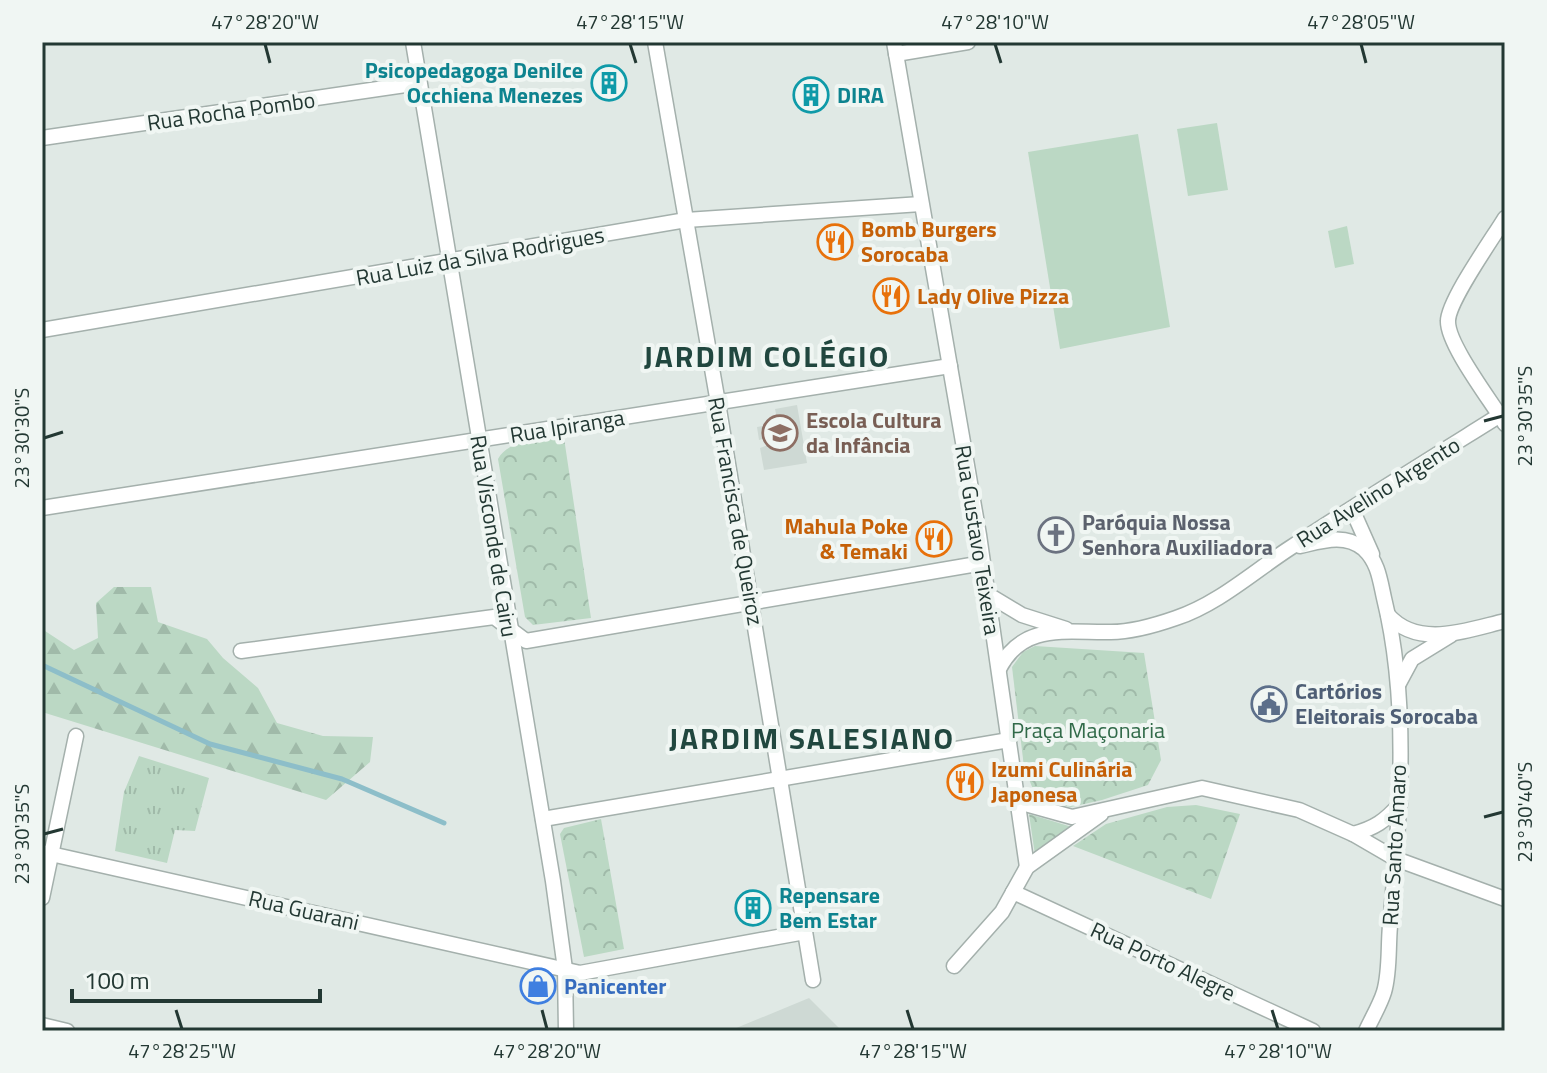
<svg xmlns="http://www.w3.org/2000/svg" width="1547" height="1073" font-family="'Titillium Web',sans-serif">
  <defs>
    <pattern id="grass-tufts" width="24" height="20" patternUnits="userSpaceOnUse" patternTransform="scale(2)"><rect width="24" height="20" fill="#bbd8c4"/><path d="M3 7l-1-3M5 7V3M7 7l1-3M15 17l-1-3M17 17v-4M19 17l1-3" fill="none" stroke="#a0baa9"/></pattern>
    <pattern id="forest-firs" width="22" height="20" patternUnits="userSpaceOnUse" patternTransform="scale(2)"><rect width="22" height="20" fill="#bbd8c4"/><path d="M5 1l3.5 6h-7zM16 11l3.5 6h-7z" fill="#a0baa9"/></pattern>
    <pattern id="park-crowns" width="20" height="18" patternUnits="userSpaceOnUse" patternTransform="scale(2)"><rect width="20" height="18" fill="#bbd8c4"/><path d="M2 6a3 3 0 1 1 6 0M12 15a3 3 0 1 1 6 0" fill="none" stroke="#a0baa9"/></pattern>
  </defs>
  <rect width="100%" height="100%" fill="#e0e9e5"/>
  <g fill="#ced9d4">
    <path d="M797,405L807,463L764,470L760,448L768,445L766,438L759,440L757,427L778,423L775,409Z"/>
    <path d="M809,998L842,1031H729Z"/>
  </g>
  <path fill="url(#grass-tufts)" d="M139,756L209,778L195,831L175,830L167,863L115,851L124,792Z"/>
  <path fill="url(#forest-firs)" d="M114,587H151L158,622L207,639L223,658L258,688L277,723L323,736L373,737L370,762L326,800L42,712V629L74,650L98,638L96,603Z"/>
  <g fill="url(#park-crowns)">
    <path d="M564,438L591,618L533,625L525,617L498,459C509,438 542,441 564,438Z"/>
    <path d="M1035,646L1144,653L1161,760L1148,785L1102,800L1071,807L1037,799L1024,767L1012,667L1023,652Z"/>
    <path d="M1196,805L1240,814L1211,899L1073,846L1106,824L1167,807Z"/>
    <path d="M1029,814L1072,827L1035,855Z"/>
    <path d="M601,819L624,949L584,957L560,834L564,828Z"/>
  </g>
  <g fill="#bbd8c4">
    <path d="M1217,123L1228,190L1188,196L1177,129Z"/>
    <path d="M1138,134L1170,327L1060,349L1028,152Z"/>
    <path d="M1347,226L1354,264L1335,268L1328,231Z"/>
  </g>
  <g fill="none" stroke-linecap="round" stroke-linejoin="round">
    <path stroke="#8dbec9" stroke-width="5" d="M42,665L210,744L342,779L444,823"/>
    <defs>
      <g id="street">
        <path d="M413,42L553,881L565,969L566,1031"/>
        <path d="M655,42L718,403L813,980"/>
        <path d="M894,42L979,535L1027,867"/>
        <path d="M896,54L968,42"/>
        <path d="M42,138L419,83"/>
        <path d="M1505,218C1493,238 1448,301 1448,321C1447,344 1492,402 1505,424"/>
        <path d="M42,330L686,220L921,204"/>
        <path d="M42,508L950,366"/>
        <path d="M1352,509L1372,554"/>
        <path d="M1300,546C1322,541 1345,533 1364,549C1378,562 1380,580 1384,598C1410,704 1400,818 1390,926C1388,947 1390,972 1384,992C1380,1005 1372,1018 1366,1031"/>
        <path d="M987,594L1022,615L1066,629"/>
        <path d="M1388,615C1418,649 1467,630 1505,621"/>
        <path d="M241,651L494,617L526,641L983,563"/>
        <path d="M999,669C1023,622 1066,633 1111,632C1133,632 1156,625 1176,618C1218,604 1253,572 1290,548C1360,502 1433,457 1505,412"/>
        <path d="M1398,685L1412,659L1451,635"/>
        <path d="M1018,802L1072,817L1202,788L1299,810L1353,834L1396,859L1505,899"/>
        <path d="M543,819L1009,740"/>
        <path d="M1353,834C1375,828 1385,821 1400,804"/>
        <path d="M42,852L580,973L805,932"/>
        <path d="M1013,892L1313,1031"/>
        <path d="M42,898L76,736"/>
        <path d="M954,966L1002,912L1027,867L1101,814"/>
        <path d="M42,1025L67,1031"/>
      </g>
    </defs>
    <use href="#street" stroke="#a4b0ac" stroke-width="17"/>
    <use href="#street" stroke="#fff" stroke-width="14"/>
  </g>
  <path fill="none" stroke="#233833" stroke-width="3" d="M265,44L270,63M630,44L636,63M995,44L1001,63M1361,44L1366,63M1484,421L1503,416M44,438L63,432M1484,817L1503,812M44,834L63,829M176,1010L182,1029M542,1010L547,1029M907,1010L913,1029M1272,1010L1278,1029"/>
  <defs>
    <symbol id="building-ring" viewBox="-11 -11 22 22"><circle r="9.5" fill="#f0f6f3" stroke="#0f9aa8" stroke-width="1.5"/><path d="M-4-6H4V6H1V3H-1V6H-4ZM-2.5-4.3h1.7v1.8h-1.7ZM.8-4.3h1.7v1.8H.8ZM-2.5-1h1.7V.8h-1.7ZM.8-1h1.7V.8H.8Z" fill="#0f9aa8"/></symbol>
    <symbol id="restaurant-ring" viewBox="-11 -11 22 22"><circle r="9.5" fill="#f0f6f3" stroke="#e8710a" stroke-width="1.5"/><path d="M-5-6h1v4h1v-4h1v4h1v-4h1v5L-1.5 .5V6h-2V.5L-5-1ZM5-6V6H3V1.5H1.5Q1.5-4 5-6Z" fill="#e8710a"/></symbol>
    <symbol id="school-ring" viewBox="-11 -11 22 22"><circle r="9.5" fill="#f0f6f3" stroke="#8d6e63" stroke-width="1.5"/><path d="M0-5L7-2L0 1L-7-2ZM-4 1L0 2.5L4 1V4Q0 6-4 4Z" fill="#8d6e63"/></symbol>
    <symbol id="church-ring" viewBox="-11 -11 22 22"><circle r="9.5" fill="#f0f6f3" stroke="#6b7280" stroke-width="1.5"/><path d="M-1.2-6h2.4v3.5h3.3v2.4h-3.3V6h-2.4V-.1h-3.3v-2.4h3.3Z" fill="#6b7280"/></symbol>
    <symbol id="civic-ring" viewBox="-11 -11 22 22"><circle r="9.5" fill="#f0f6f3" stroke="#5c6f8a" stroke-width="1.5"/><path d="M-.6-6.5H3V-4.5H.6V-3L4-1V1h2V6H-6V1h2V-1L-.6-3ZM-1.2 2.5V6h2.4V2.5Z" fill="#5c6f8a"/></symbol>
    <symbol id="shop-ring" viewBox="-11 -11 22 22"><circle r="9.5" fill="#f0f6f3" stroke="#3f7fe0" stroke-width="1.5"/><path d="M-5-2.5h2.3a2.7 3.5 0 0 1 5.4 0H5L5.5 6h-11ZM-1.5-2.5h3a1.5 2.3 0 0 0-3 0Z" fill="#3f7fe0"/></symbol>
  </defs>
  <g fill-rule="evenodd">
    <use href="#building-ring" x="589" y="63" width="40" height="40"/>
    <use href="#building-ring" x="791" y="75" width="40" height="40"/>
    <use href="#restaurant-ring" x="815" y="222" width="40" height="40"/>
    <use href="#restaurant-ring" x="871" y="276" width="40" height="40"/>
    <use href="#school-ring" x="760" y="413" width="40" height="40"/>
    <use href="#church-ring" x="1036" y="515" width="40" height="40"/>
    <use href="#restaurant-ring" x="914" y="519" width="40" height="40"/>
    <use href="#civic-ring" x="1249" y="684" width="40" height="40"/>
    <use href="#restaurant-ring" x="945" y="762" width="40" height="40"/>
    <use href="#building-ring" x="733" y="888" width="40" height="40"/>
    <use href="#shop-ring" x="518" y="966" width="40" height="40"/>
  </g>
  <g text-anchor="middle" stroke-width="8" stroke-linejoin="round" paint-order="stroke">
    <g font-size="22" font-weight="bold" fill="#0d838f" stroke="#f0f6f3" text-anchor="start">
      <text x="583" y="78" text-anchor="end">Psicopedagoga Denilce<tspan x="583" dy="25">Occhiena Menezes</tspan></text>
      <text x="837" y="103">DIRA</text>
      <text x="779" y="903">Repensare<tspan x="779" dy="25">Bem Estar</tspan></text>
    </g>
    <g font-size="22" fill="#233833" stroke="#f0f6f3">
      <text transform="translate(231 111) rotate(-8)" y="8">Rua Rocha Pombo</text>
      <text transform="translate(480 256) rotate(-10)" y="8">Rua Luiz da Silva Rodrigues</text>
      <text transform="translate(567 426) rotate(-9)" y="8">Rua Ipiranga</text>
      <text transform="translate(1378 492) rotate(-32)" y="8">Rua Avelino Argento</text>
      <text transform="translate(736 511) rotate(80)" y="8">Rua Francisca de Queiroz</text>
      <text transform="translate(494 536) rotate(81)" y="8">Rua Visconde de Cairu</text>
      <text transform="translate(978 540) rotate(81)" y="8">Rua Gustavo Teixeira</text>
      <text transform="translate(1394 845) rotate(-87)" y="8">Rua Santo Amaro</text>
      <text transform="translate(304 910) rotate(13)" y="8">Rua Guarani</text>
      <text transform="translate(1163 961) rotate(25)" y="8">Rua Porto Alegre</text>
    </g>
    <g font-size="22" font-weight="bold" fill="#c56008" stroke="#f0f6f3" text-anchor="start">
      <text x="861" y="237">Bomb Burgers<tspan x="861" dy="25">Sorocaba</tspan></text>
      <text x="917" y="304">Lady Olive Pizza</text>
      <text x="908" y="534" text-anchor="end">Mahula Poke<tspan x="908" dy="25">&amp; Temaki</tspan></text>
      <text x="991" y="777">Izumi Culinária<tspan x="991" dy="25">Japonesa</tspan></text>
    </g>
    <g font-size="22" font-weight="bold" fill="#785e54" stroke="#f0f6f3" text-anchor="start">
      <text x="806" y="428">Escola Cultura<tspan x="806" dy="25">da Infância</tspan></text>
    </g>
    <g font-size="22" font-weight="bold" fill="#5b616d" stroke="#f0f6f3" text-anchor="start">
      <text x="1082" y="530">Paróquia Nossa<tspan x="1082" dy="25">Senhora Auxiliadora</tspan></text>
    </g>
    <g font-size="22" font-weight="bold" fill="#4e5e75" stroke="#f0f6f3" text-anchor="start">
      <text x="1295" y="699">Cartórios<tspan x="1295" dy="25">Eleitorais Sorocaba</tspan></text>
    </g>
    <g font-size="22" fill="#316a49" stroke="#f0f6f3">
      <text x="1088" y="738">Praça Maçonaria</text>
    </g>
    <g font-size="22" font-weight="bold" fill="#366cbe" stroke="#f0f6f3" text-anchor="start">
      <text x="564" y="994">Panicenter</text>
    </g>
    <g font-size="30" font-weight="bold" letter-spacing="2" fill="#21473f" stroke="#f0f6f3">
      <text x="767" y="367">JARDIM COLÉGIO</text>
      <text x="812" y="749">JARDIM SALESIANO</text>
    </g>
  </g>
  <rect width="1547" height="1073" fill="none" stroke="#f0f6f3" stroke-width="88"/>
  <path d="M72 989v12h248v-12" fill="none" stroke="#233833" stroke-width="4"/>
  <text x="84" y="989" font-size="24" fill="#233833" stroke="#f0f6f3" stroke-width="6" paint-order="stroke">100 m</text>
  <rect x="44" y="44" width="1459" height="985" fill="none" stroke="#233833" stroke-width="3"/>
  <g font-size="20" text-anchor="middle" fill="#233833">
    <text x="265" y="29">47°28'20"W</text>
    <text x="630" y="29">47°28'15"W</text>
    <text x="995" y="29">47°28'10"W</text>
    <text x="1361" y="29">47°28'05"W</text>
    <text transform="translate(1525 416) rotate(-90)" y="7">23°30'35"S</text>
    <text transform="translate(22 438) rotate(-90)" y="7">23°30'30"S</text>
    <text transform="translate(1525 812) rotate(-90)" y="7">23°30'40"S</text>
    <text transform="translate(22 834) rotate(-90)" y="7">23°30'35"S</text>
    <text x="182" y="1058">47°28'25"W</text>
    <text x="547" y="1058">47°28'20"W</text>
    <text x="913" y="1058">47°28'15"W</text>
    <text x="1278" y="1058">47°28'10"W</text>
  </g>
</svg>
